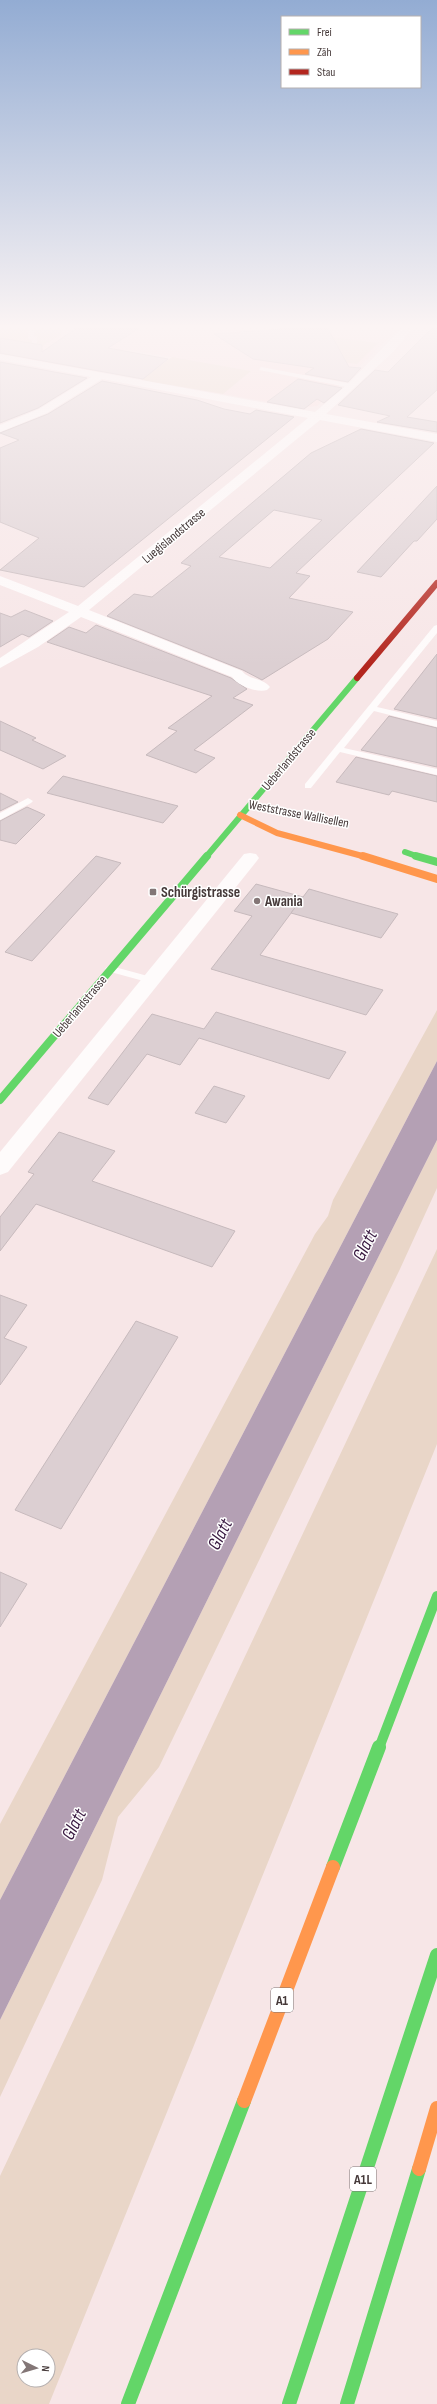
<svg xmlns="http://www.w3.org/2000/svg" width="437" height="2404" font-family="'Sofia Sans Condensed',sans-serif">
  <rect width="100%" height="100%" fill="#f7e6e7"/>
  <path fill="#f9dcdd" d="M34,329H399L317,406L301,408L223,394L251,371L130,350L99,372L22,358L37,349V336H34Z"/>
  <g fill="#e9d6c8" fill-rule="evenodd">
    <path d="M0,329H28V339L32,340V349L19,357L0,354Z"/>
    <path d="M34,329H61V335L37,349V336H34Z"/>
    <path d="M332,337L378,343L357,364L278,353L323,346Z"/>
    <path d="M172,357L251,371L223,394L141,380Z"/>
    <path d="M437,1010V1061L0,1900V1824L315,1234L328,1216L333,1200Z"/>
    <path d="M437,1140V1188L400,1269L159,1767L118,1817L102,1880L0,2097V2020L266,1481Z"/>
    <path d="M437,1249V1444L49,2404H0V2176ZM24,2356H48V2380H24Z"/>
  </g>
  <path fill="#b4a0b4" d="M437,1061V1140L266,1481L0,2020V1900Z"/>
  <g fill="#dccfd2" stroke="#c7babd" fill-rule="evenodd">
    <path d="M75,329H138L108,348L168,359L143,379L0,353V338L42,345V352Z"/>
    <path d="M283,329H328L349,367L361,368L348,382L305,374L314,368L253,359L214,334Z"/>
    <path d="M431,329H437V390L407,417L437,422V432L377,422L390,416L338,405L375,370L388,372Z"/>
    <path d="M0,362L87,378L38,408L0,423Z"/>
    <path d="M298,379L342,388L324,403L317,399L304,409L267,402Z"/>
    <path d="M102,381L197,400L224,409L250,414L256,410L294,417L84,587L0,570L39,538L0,522V448L19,440L0,433L48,414Z"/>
    <path d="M361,429L434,443L296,573L310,576L289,598L353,612L328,639L262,680L243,670L107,616L134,594L152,597L191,566L181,563L311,453ZM274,510L322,520L270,568L219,557Z"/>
    <path d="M437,486V519L417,541H414L381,577L357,572Z"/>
    <path d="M25,610L53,621L29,637L22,634L0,647V613L11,617Z"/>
    <path d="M96,625L231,678L247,689L233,698L253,705L194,750L215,758L196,773L146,755L177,731L168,728L212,696L47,642L69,627L86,633Z"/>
    <path d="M437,654V719L394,709Z"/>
    <path d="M389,716L437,728V767L361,750Z"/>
    <path d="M0,721L36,738L32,740L66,756L43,769L0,750Z"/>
    <path d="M356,757L437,776V802L392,791L389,795L336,782Z"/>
    <path d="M63,776L128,793L178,806L163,823L47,793Z"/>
    <path d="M0,793L18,802L0,811Z"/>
    <path d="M27,807L45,815L16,844L0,840V821Z"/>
    <path d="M96,856L121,863L32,961L5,952Z"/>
    <path d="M256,884L303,897L260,955L383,990L366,1015L211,969L252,916L234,911Z"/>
    <path d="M309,889L351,901L398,914L381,938L291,913Z"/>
    <path d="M216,1012L346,1052L329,1079L199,1038L180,1065L147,1054L108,1105L88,1098L152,1014L204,1029Z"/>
    <path d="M214,1086L245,1096L226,1123L195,1113Z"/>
    <path d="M59,1132L115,1151L92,1181L235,1231L212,1267L36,1204L0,1251V1217L34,1174L28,1172Z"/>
    <path d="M0,1295L27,1305L4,1338L27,1347L0,1385Z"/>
    <path d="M136,1321L178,1337L61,1529L15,1510Z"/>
    <path d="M0,1572L27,1584L0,1627Z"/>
  </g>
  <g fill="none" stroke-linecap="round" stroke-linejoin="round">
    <g fill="#fefbfb" fill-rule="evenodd">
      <path d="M261,367L352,384L355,386L352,388L259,370Z"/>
      <path d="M437,625V633L377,707L437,721V727L374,711L344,748L437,769V775L340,752L311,788H305V784L434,626Z"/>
      <path d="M28,798L33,801L31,803L0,820V813Z"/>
      <path d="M111,966L155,978L157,980L151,983L107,971L105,969L107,967Z"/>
    </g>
    <g fill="#fefbfb" fill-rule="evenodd">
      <path d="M401,329H412L394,351L326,414L437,434V442L320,420L89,610L242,671C249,680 263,678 270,687L267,690C257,693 238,686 232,677L81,617L38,647L0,668V658L69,612L0,585V576L78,606L308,418L102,379L47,413L0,432V425L39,409L91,377L0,360V354L315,412L348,384Z"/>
      <path d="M250,853L256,854L259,858L256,862L8,1172L0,1175V1152L244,854Z"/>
    </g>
    <g stroke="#63d668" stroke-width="6">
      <path d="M405,852L419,857"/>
      <path d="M206,857L357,678"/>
    </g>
    <g stroke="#63d668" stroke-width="8">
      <path d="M416,856L437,862"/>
      <path d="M0,1100L207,856"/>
    </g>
    <path stroke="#63d668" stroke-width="10" d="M379,1748L437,1596"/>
    <g stroke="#63d668" stroke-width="14">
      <path d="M333,1867L379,1747"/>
      <path d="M128,2404L244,2101"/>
      <path d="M289,2404L437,1955"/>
      <path d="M347,2404L419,2169"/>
    </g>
    <path stroke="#ff974d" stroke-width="6" d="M240,815L277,833L366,857"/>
    <path stroke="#ff974d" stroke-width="8" d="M363,856L437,879"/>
    <g stroke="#ff974d" stroke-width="14">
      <path d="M244,2101L333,1867"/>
      <path d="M419,2169L437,2108"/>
    </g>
    <path stroke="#b3261e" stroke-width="6" d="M357,678L437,583"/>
  </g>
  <linearGradient id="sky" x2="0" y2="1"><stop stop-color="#93acd3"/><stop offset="0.49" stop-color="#fbf4f4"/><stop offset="1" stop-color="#fbf4f4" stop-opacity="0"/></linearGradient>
  <rect width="437" height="666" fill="url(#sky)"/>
  <g fill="#837676" stroke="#fff" stroke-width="1.5">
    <rect x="149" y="888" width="8" height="8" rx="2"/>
    <circle cx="257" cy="901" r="4"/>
  </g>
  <g text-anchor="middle" stroke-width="3" stroke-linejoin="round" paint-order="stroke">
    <g font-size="13" fill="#453939" stroke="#fff">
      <text transform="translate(173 535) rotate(-40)" y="5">Luegislandstrasse</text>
      <text transform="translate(288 759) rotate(-50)" y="5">Ueberlandstrasse</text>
      <text transform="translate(299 813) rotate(11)" y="5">Weststrasse Wallisellen</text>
      <text transform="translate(79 1006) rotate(-50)" y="5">Ueberlandstrasse</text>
    </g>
    <g fill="#fff" stroke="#7d7474" stroke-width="1">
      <rect x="271" y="1988" width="22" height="24" rx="3"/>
      <rect x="350" y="2167" width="26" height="24" rx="3"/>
    </g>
    <g font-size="14" font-weight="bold" fill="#453939">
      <text x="282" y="2005">A1</text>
      <text x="363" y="2184">A1L</text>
    </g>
    <g font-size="15" font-weight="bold" fill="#453939" stroke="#fff" text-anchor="start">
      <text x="161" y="897">Schürgistrasse</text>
      <text x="265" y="906">Awania</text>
    </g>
    <g font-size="19" font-style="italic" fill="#391a41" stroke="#fff">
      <text transform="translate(364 1245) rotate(-63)" y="7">Glatt</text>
      <text transform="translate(219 1534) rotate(-63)" y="7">Glatt</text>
      <text transform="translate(73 1824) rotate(-63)" y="7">Glatt</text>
    </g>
  </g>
  <rect x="281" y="16" width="140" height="72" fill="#ffffff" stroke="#b5b0b0"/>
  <rect x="289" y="29" width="20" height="6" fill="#63d668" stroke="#b5b0b0"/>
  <text x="317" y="36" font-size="12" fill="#453939">Frei</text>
  <rect x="289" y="49" width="20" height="6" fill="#ff974d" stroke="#b5b0b0"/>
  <text x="317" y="56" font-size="12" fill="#453939">Zäh</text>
  <rect x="289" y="69" width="20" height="6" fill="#b3261e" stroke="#b5b0b0"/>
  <text x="317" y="76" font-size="12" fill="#453939">Stau</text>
  <g transform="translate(36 2368) rotate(95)"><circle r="19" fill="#ffffff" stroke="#b5b0b0"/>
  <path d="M0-3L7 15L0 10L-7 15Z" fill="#837676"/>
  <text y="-6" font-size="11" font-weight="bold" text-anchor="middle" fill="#453939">N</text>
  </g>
</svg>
